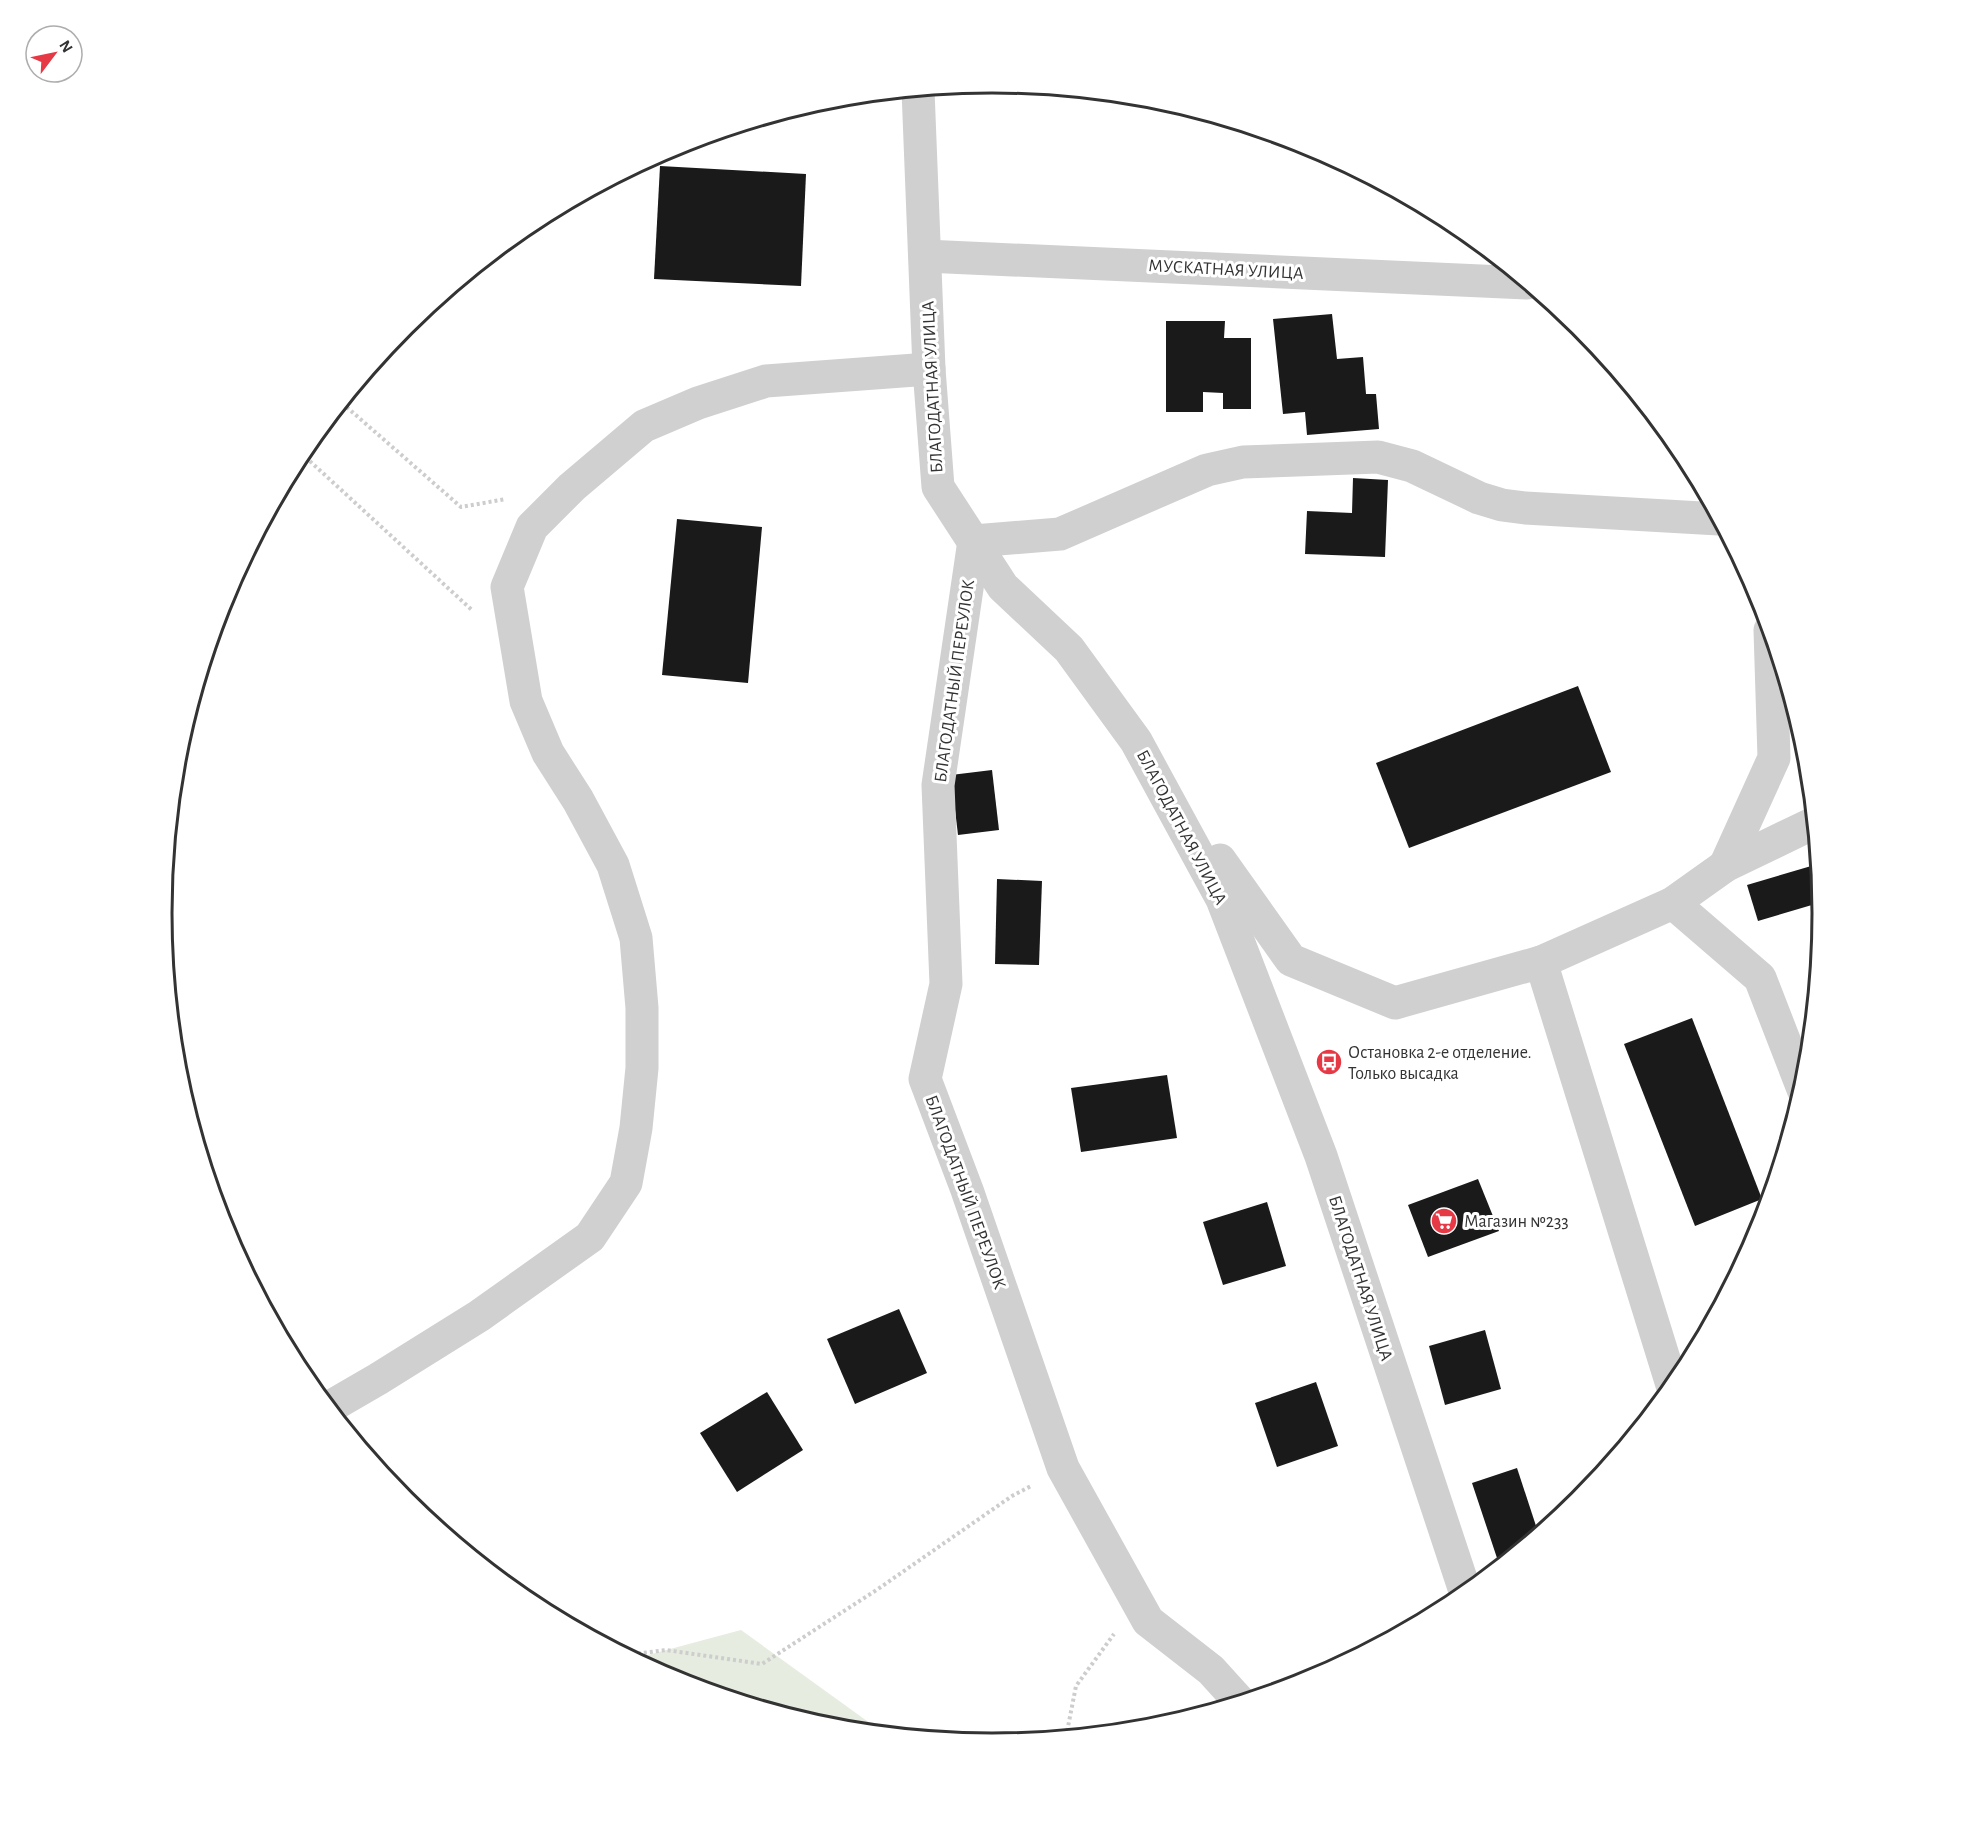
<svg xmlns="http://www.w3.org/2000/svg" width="1984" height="1827" font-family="'Alegreya Sans',sans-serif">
  <rect width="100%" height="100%" fill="#fff"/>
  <path fill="#e6ecdf" d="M741,1630L885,1734L830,1728L674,1681L633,1659Z"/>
  <g fill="#1a1a1a">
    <path d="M660,166L806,174L801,286L654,279Z"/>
    <path d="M1332,314L1337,359L1363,357L1366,394H1376L1379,429L1307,435L1305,412L1283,414L1273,319Z"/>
    <path d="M1166,321H1225L1224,338H1251V409H1223V393L1203,392V412H1166Z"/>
    <path d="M1353,478L1388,480L1385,557L1305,554L1307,511L1352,513Z"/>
    <path d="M677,519L762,527L748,683L662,675Z"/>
    <path d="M1578,686L1611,772L1409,848L1376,763Z"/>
    <path d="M992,770L999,830L958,835L951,775Z"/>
    <path d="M1818,864L1822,902L1758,921L1747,885Z"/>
    <path d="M997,879L1042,881L1039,965L995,964Z"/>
    <path d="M1692,1018L1762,1199L1695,1226L1624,1044Z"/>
    <path d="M1167,1075L1177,1138L1081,1152L1071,1088Z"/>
    <path d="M1478,1179L1499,1231L1428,1257L1408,1205Z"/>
    <path d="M1267,1202L1286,1266L1223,1285L1203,1222Z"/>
    <path d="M899,1309L927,1373L855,1404L827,1339Z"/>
    <path d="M1485,1330L1501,1389L1445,1405L1429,1346Z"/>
    <path d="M1316,1382L1338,1446L1277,1467L1255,1403Z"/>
    <path d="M767,1392L803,1450L737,1492L700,1433Z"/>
    <path d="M1517,1468L1539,1535L1500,1567L1472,1483Z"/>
  </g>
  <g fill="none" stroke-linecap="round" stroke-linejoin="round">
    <g stroke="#cdcdcd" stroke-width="4" stroke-dasharray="3 3" stroke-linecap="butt">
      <path d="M342,403L461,507L506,499"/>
      <path d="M301,453L473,611"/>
      <path d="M626,1655L666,1650L762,1664L878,1589L1012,1496L1031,1486"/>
      <path d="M1066,1737L1076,1686L1114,1634"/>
    </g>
    <g stroke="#d0d0d0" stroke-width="33">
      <path d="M918,90L929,369L938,487L1003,587L1069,649L1136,741L1222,899L1321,1156L1466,1594"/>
      <path d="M925,256L1527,283"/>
      <path d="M1220,860L1291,960L1395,1003L1541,962L1673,903L1725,866L1814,823"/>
      <path d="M1725,866L1774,758L1770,630"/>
      <path d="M1673,903L1760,978L1803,1089"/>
      <path d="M1541,962L1673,1388"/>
      <path d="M328,1408L378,1379L479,1316L590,1237L626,1183L636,1128L642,1068V1008L636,938L613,865L578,800L548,753L526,701L507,587L532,527L572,487L644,426L698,403L766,381L929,369"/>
      <path d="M1240,1702L1211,1670L1148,1621L1063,1468L967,1190L925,1079L946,984L938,785L974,541L1060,534L1207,470L1243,462L1378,457L1412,466L1479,498L1502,505L1525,508L1719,519"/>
    </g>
  </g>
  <defs>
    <symbol id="bus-disc" viewBox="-11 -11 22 22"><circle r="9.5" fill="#e63946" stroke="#fff"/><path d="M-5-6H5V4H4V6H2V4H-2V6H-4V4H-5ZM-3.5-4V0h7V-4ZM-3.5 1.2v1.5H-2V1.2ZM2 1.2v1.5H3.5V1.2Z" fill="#fff"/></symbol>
    <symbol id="supermarket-disc" viewBox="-11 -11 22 22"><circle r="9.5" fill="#e63946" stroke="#fff"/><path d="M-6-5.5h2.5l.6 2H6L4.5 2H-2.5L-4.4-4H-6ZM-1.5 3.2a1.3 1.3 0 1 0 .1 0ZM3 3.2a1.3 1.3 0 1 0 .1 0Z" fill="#fff"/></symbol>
  </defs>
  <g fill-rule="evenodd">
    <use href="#bus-disc" x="1314" y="1047" width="30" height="30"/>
    <use href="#supermarket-disc" x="1429" y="1206" width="30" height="30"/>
  </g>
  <g text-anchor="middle" stroke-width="6" stroke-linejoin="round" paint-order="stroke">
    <g font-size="18" fill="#333" stroke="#fff">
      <text transform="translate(1226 269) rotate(3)" y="6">МУСКАТНАЯ УЛИЦА</text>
      <text transform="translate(932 387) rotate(-93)" y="6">БЛАГОДАТНАЯ УЛИЦА</text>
      <text transform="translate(954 681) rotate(-82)" y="6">БЛАГОДАТНЫЙ ПЕРЕУЛОК</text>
      <text transform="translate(1182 827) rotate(62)" y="6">БЛАГОДАТНАЯ УЛИЦА</text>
      <text transform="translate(966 1192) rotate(70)" y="6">БЛАГОДАТНЫЙ ПЕРЕУЛОК</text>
      <text transform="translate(1361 1278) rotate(72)" y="6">БЛАГОДАТНАЯ УЛИЦА</text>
    </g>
    <g font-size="18" fill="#333" stroke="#fff" text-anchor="start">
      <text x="1348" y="1058">Остановка 2-е отделение.<tspan x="1348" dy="21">Только высадка</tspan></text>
      <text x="1464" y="1227">Магазин №233</text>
    </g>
  </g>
  <path d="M0 0H1984V1827H0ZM172 913a820 820 0 1 1 1640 0a820 820 0 1 1-1640 0Z" fill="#fff" fill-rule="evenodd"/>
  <path fill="none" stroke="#333" stroke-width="3" d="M172 913a820 820 0 1 1 1640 0a820 820 0 1 1-1640 0Z"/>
  <g transform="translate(54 54) rotate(58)"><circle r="28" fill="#ffffff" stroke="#adadad" stroke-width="1.5"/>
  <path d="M0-4.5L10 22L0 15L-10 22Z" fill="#e63946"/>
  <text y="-9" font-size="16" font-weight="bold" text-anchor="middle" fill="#333333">N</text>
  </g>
</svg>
